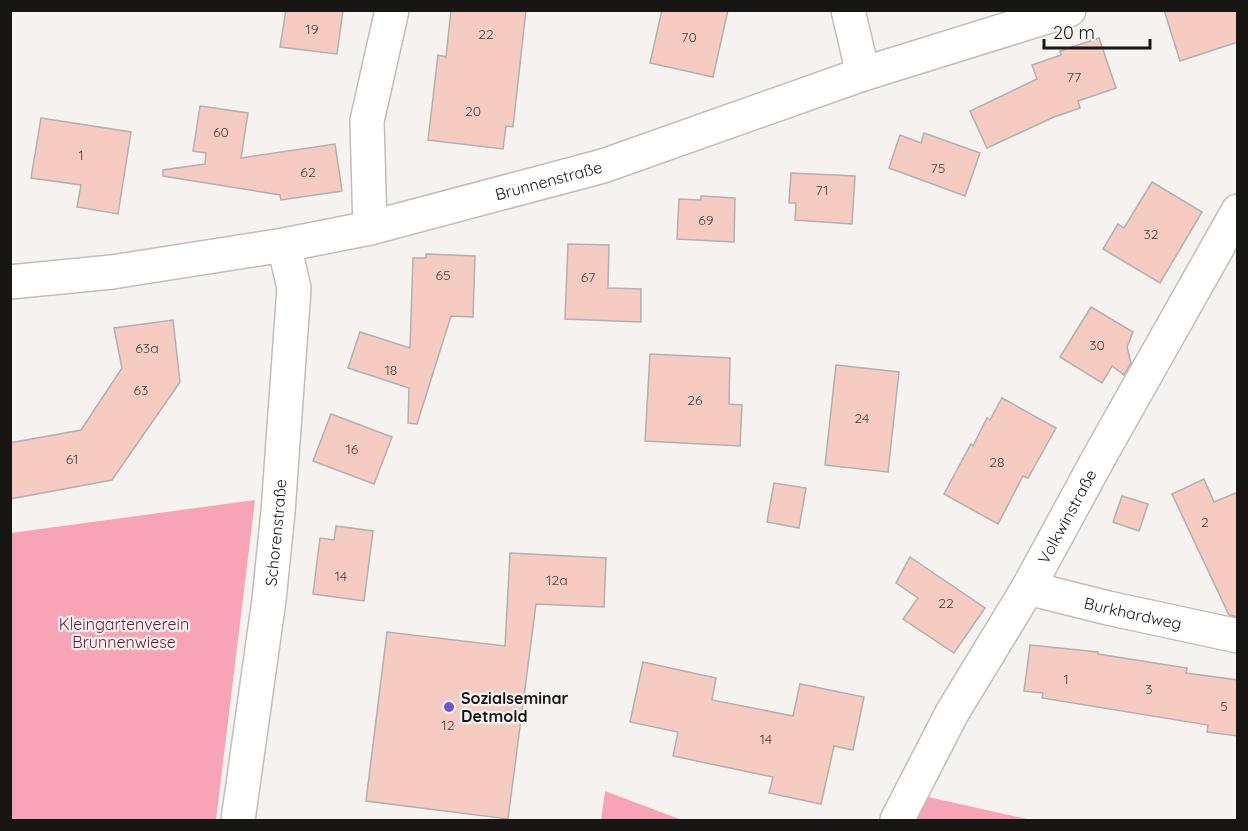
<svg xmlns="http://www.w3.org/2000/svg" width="1248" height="831" font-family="Quicksand,sans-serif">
  <rect width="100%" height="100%" fill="#f5f2ef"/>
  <g fill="#f7a5b6">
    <path d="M255,500L216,820H11V533Z"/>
    <path d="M605,791L682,820H601Z"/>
    <path d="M928,797L1032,820H915Z"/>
  </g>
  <g fill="#f5cbc2" stroke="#b4b0af" stroke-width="1.5">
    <path d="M286,10H343L337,54L280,47Z"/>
    <path d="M451,10H526L513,127L506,126L503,149L428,140L438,55L446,57Z"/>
    <path d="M662,10H728L713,77L650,63Z"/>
    <path d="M1164,10H1238V42L1180,61Z"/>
    <path d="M1099,38L1116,88L1078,101L1080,108L1054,117L987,148L970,111L1037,79L1032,65L1061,55L1060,51Z"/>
    <path d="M200,106L248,113L241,158L335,144L342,191L281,200L280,195L163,176V170L205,164L206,153L193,151Z"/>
    <path d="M41,118L131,132L118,214L77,207L81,185L31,178Z"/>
    <path d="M924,133L980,153L965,196L889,168L900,135L921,143Z"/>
    <path d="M791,173L855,176L852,224L795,220L796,203H789Z"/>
    <path d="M1152,182L1202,212L1160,283L1103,249L1118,224L1124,228Z"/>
    <path d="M701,196L735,198L734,242L677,239L679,199L701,200Z"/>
    <path d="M568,244L609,245L608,288L641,289V322L565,319Z"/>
    <path d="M426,254L475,256L473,317L451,316L417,424L408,423L409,388L348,368L360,332L410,348L413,258H426Z"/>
    <path d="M1091,307L1133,332L1127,347L1131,363L1124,375L1112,366L1102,383L1060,357Z"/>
    <path d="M173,320L180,382L112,480L10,499V443L81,430L122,368L114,328Z"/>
    <path d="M650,354L730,358L729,404L742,405L740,446L645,441Z"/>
    <path d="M836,365L899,372L888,472L825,465Z"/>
    <path d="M1002,398L1056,428L1028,478L1023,476L998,524L944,494L971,444L973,446L987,418L990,420Z"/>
    <path d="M331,414L392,437L374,484L313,461Z"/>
    <path d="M1204,479L1214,502L1238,492V617L1229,615L1172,494Z"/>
    <path d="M774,483L806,488L799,528L767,522Z"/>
    <path d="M1122,496L1148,504L1139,531L1113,522Z"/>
    <path d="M336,526L373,531L364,601L313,594L320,538L334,540Z"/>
    <path d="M510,553L606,558L604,607L536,604L508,819L366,801L387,632L505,646Z"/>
    <path d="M910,557L985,608L954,653L903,619L918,598L896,583Z"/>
    <path d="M1030,645L1098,652V654L1187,668L1186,673L1238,680V736L1207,732L1208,725L1042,698L1043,693L1024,691Z"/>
    <path d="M643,662L716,678L712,700L793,716L800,684L864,697L853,750L834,746L821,804L769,793L773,777L673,756L678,732L630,722Z"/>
  </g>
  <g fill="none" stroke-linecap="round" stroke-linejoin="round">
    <defs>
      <g id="street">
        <path d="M848,10L863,74"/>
        <path d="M370,228L367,121L392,10"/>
        <path id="s1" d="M10,282L112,272L284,245L370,228L603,166L863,74L1069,10"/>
        <path id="s2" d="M1028,588L1108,608L1238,636"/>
        <path id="s3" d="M238,820L269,600L278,512L294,288L284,245"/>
        <path id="s4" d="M897,820L952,713L1028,588L1102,452L1238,211"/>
      </g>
    </defs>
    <use href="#street" stroke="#c0bdba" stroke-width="36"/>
    <use href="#street" stroke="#fff" stroke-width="33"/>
  </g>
  <circle fill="#6a59d3" stroke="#f5f2ef" stroke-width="2" cx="449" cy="707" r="6"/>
  <g text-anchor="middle" stroke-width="4.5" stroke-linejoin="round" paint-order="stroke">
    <g font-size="14" fill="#4e4340">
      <text x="312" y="34">19</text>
      <text x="486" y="39">22</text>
      <text x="689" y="42">70</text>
      <text x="1074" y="82">77</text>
      <text x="473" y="116">20</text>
      <text x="221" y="137">60</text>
      <text x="81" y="160">1</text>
      <text x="938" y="173">75</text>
      <text x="308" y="177">62</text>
      <text x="822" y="195">71</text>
      <text x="706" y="225">69</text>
      <text x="1151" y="239">32</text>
      <text x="443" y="280">65</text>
      <text x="588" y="282">67</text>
      <text x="1097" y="350">30</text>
      <text x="147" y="353">63a</text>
      <text x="391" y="375">18</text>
      <text x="141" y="395">63</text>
      <text x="695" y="405">26</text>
      <text x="862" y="423">24</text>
      <text x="352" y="454">16</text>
      <text x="72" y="464">61</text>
      <text x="997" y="467">28</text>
      <text x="1205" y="527">2</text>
      <text x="341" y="581">14</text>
      <text x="557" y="585">12a</text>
      <text x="946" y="608">22</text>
      <text x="1066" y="684">1</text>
      <text x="1149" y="694">3</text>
      <text x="1224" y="711">5</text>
      <text x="448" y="730">12</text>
      <text x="766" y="744">14</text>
    </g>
    <g font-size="16" fill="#171615" stroke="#f5f2ef">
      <text dy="6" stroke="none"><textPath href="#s1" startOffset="549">Brunnenstraße</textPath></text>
      <text dy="6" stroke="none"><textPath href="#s4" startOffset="348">Volkwinstraße</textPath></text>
      <text dy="6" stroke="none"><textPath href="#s3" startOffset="290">Schorenstraße</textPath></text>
      <text dy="6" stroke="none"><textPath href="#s2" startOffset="108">Burkhardweg</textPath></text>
    </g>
    <g font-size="16" fill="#6d1734" stroke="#f5f2ef">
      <text x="124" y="630">Kleingartenverein<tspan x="124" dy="18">Brunnenwiese</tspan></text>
    </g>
    <g font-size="16" font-weight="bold" fill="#171615" stroke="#f5f2ef" text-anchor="start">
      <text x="461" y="704">Sozialseminar<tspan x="461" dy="18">Detmold</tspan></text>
    </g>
  </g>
  <rect width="1248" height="831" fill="none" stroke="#171615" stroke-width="24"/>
  <path d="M1044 39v9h106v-9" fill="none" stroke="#171615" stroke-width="3"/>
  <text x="1053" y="39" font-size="18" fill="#171615" stroke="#f5f2ef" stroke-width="4.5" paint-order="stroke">20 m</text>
</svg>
